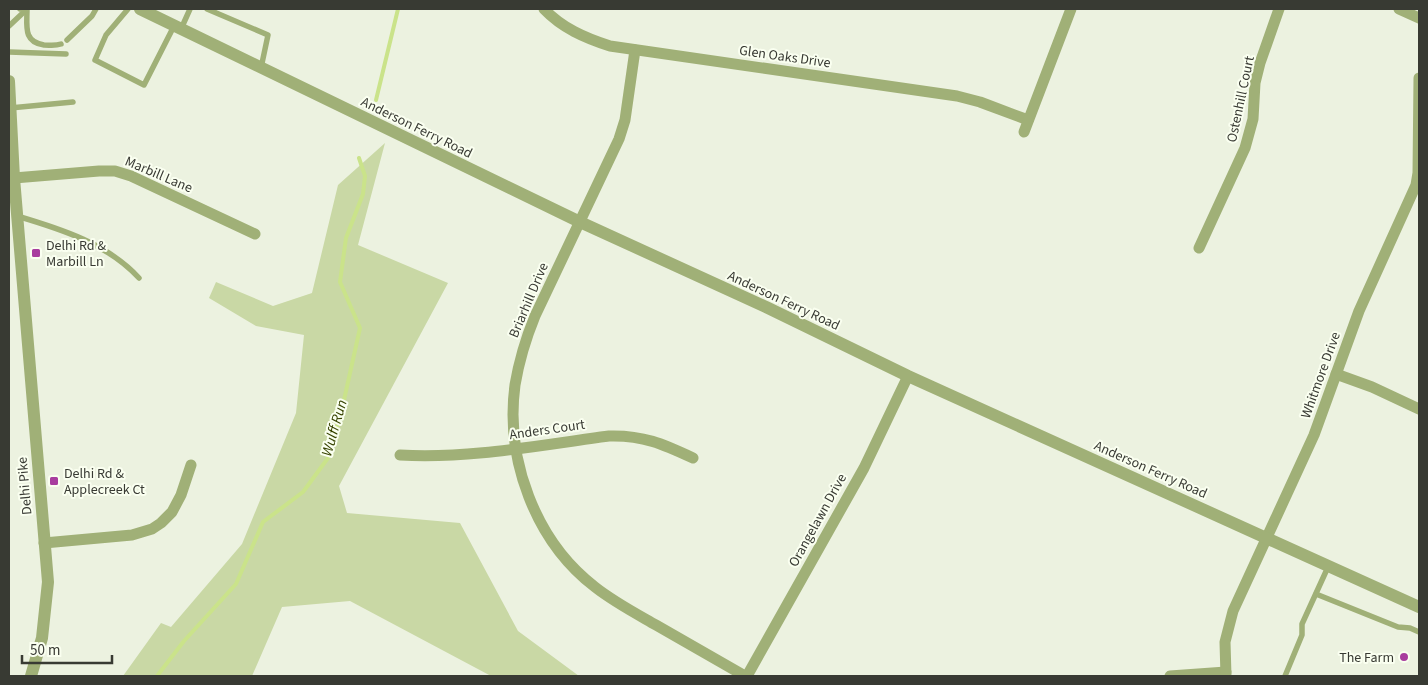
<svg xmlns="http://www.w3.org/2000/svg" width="1428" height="685" font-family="'Source Sans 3',sans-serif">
  <rect width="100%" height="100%" fill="#ecf2e0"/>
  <path fill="#c9d8a5" d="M385,143L358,245L448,283L339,486L347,513L460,523L518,631L579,676H491L350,601L282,607L252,676H123L161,623L171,627L242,544L296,413L304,335L256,326L209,298L216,282L273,306L312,293L338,185Z"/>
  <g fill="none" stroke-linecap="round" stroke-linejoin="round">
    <g stroke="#cae38a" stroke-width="4">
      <path d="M376,100L398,9"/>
      <path d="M157,676L184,641L236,584L263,522L303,492L328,458L342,409L360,328L340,282L346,238L363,194L365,176L359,158"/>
    </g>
    <g stroke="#a0b077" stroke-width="5.5">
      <path d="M27,9C27,26 23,42 44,45C51,45 55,46 61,44"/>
      <path d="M128,9L106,35L95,60L144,85L174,26"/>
      <path d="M207,9L268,35L261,68"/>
      <path d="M9,26L26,10L20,9"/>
      <path d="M181,29L190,9"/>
      <path d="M67,40L92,16L96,9"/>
      <path d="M9,52L66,54"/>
      <path d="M10,108L73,102"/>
      <path d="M17,216C61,229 108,244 139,278"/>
      <path d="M1316,594L1398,627L1410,628L1419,632"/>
      <path d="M1285,676L1302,635V624L1328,567"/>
    </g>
    <g stroke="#a0b077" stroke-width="11">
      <path d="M544,9C562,28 585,38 610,46L957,96L980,102L1028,120"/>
      <path d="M1399,9L1419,18"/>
      <path d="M635,50L625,120L619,139L535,316C526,338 519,361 515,385C505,459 535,541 595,587C614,602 635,613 656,625C686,642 715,659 745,676"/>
      <path d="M1024,132L1071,9"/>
      <path d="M14,178L99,171H115L131,176L255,234"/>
      <path d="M1199,248L1245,148L1253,119L1255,83L1260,63L1279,9"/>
      <path d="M1336,374L1372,387L1419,409"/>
      <path d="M400,455C470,459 540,445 609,436C643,435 663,444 693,458"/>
      <path d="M44,543L132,535L152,529L161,523L172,512L181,495L191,465"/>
      <path d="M747,676L864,468L908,376"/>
      <path d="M1170,676L1226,672"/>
      <path d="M1226,676L1225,642L1233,611L1314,435L1359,311L1416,185L1418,173L1419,78"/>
    </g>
    <g stroke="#a0b077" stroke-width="12">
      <path d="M140,9L580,222L766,307L908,376L1419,607"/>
      <path d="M9,81L14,178L48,582L42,638L31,676"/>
    </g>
  </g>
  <g fill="#a83d9e" stroke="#fafff0" stroke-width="2">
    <rect x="31" y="248" width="10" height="10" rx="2.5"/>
    <rect x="49" y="476" width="10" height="10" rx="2.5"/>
    <circle cx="1404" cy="657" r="5"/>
  </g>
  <g text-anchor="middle" stroke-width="4" stroke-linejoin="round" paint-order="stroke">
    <g font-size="14" fill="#383a33" stroke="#fafff0">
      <text transform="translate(785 56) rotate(8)" y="5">Glen Oaks Drive</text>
      <text transform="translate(1240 99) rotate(-78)" y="5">Ostenhill Court</text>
      <text transform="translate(417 127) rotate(26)" y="5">Anderson Ferry Road</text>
      <text transform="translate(159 174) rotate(23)" y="5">Marbill Lane</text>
      <text transform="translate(528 300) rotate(-67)" y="5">Briarhill Drive</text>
      <text transform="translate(784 300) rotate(25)" y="5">Anderson Ferry Road</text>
      <text transform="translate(1320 375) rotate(-70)" y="5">Whitmore Drive</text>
      <text transform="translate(547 429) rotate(-8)" y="5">Anders Court</text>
      <text transform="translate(1151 469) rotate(24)" y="5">Anderson Ferry Road</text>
      <text transform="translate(24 486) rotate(-95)" y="5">Delhi Pike</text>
      <text transform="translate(817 520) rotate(-61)" y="5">Orangelawn Drive</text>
    </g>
    <g font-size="14" fill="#383a33" stroke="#fafff0" text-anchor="start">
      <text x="46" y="250">Delhi Rd &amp;<tspan x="46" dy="16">Marbill Ln</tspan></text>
      <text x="64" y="478">Delhi Rd &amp;<tspan x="64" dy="16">Applecreek Ct</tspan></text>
      <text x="1394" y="662" text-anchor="end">The Farm</text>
    </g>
    <g font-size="15" font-style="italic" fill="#364300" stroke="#fafff0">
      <text transform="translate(334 428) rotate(-74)" y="5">Wulff Run</text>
    </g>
  </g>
  <rect width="1428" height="685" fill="none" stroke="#383a33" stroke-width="20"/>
  <path d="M22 655v8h90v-8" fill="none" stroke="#383a33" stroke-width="2.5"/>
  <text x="30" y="655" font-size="15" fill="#383a33" stroke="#fafff0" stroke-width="4" paint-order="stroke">50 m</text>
</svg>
